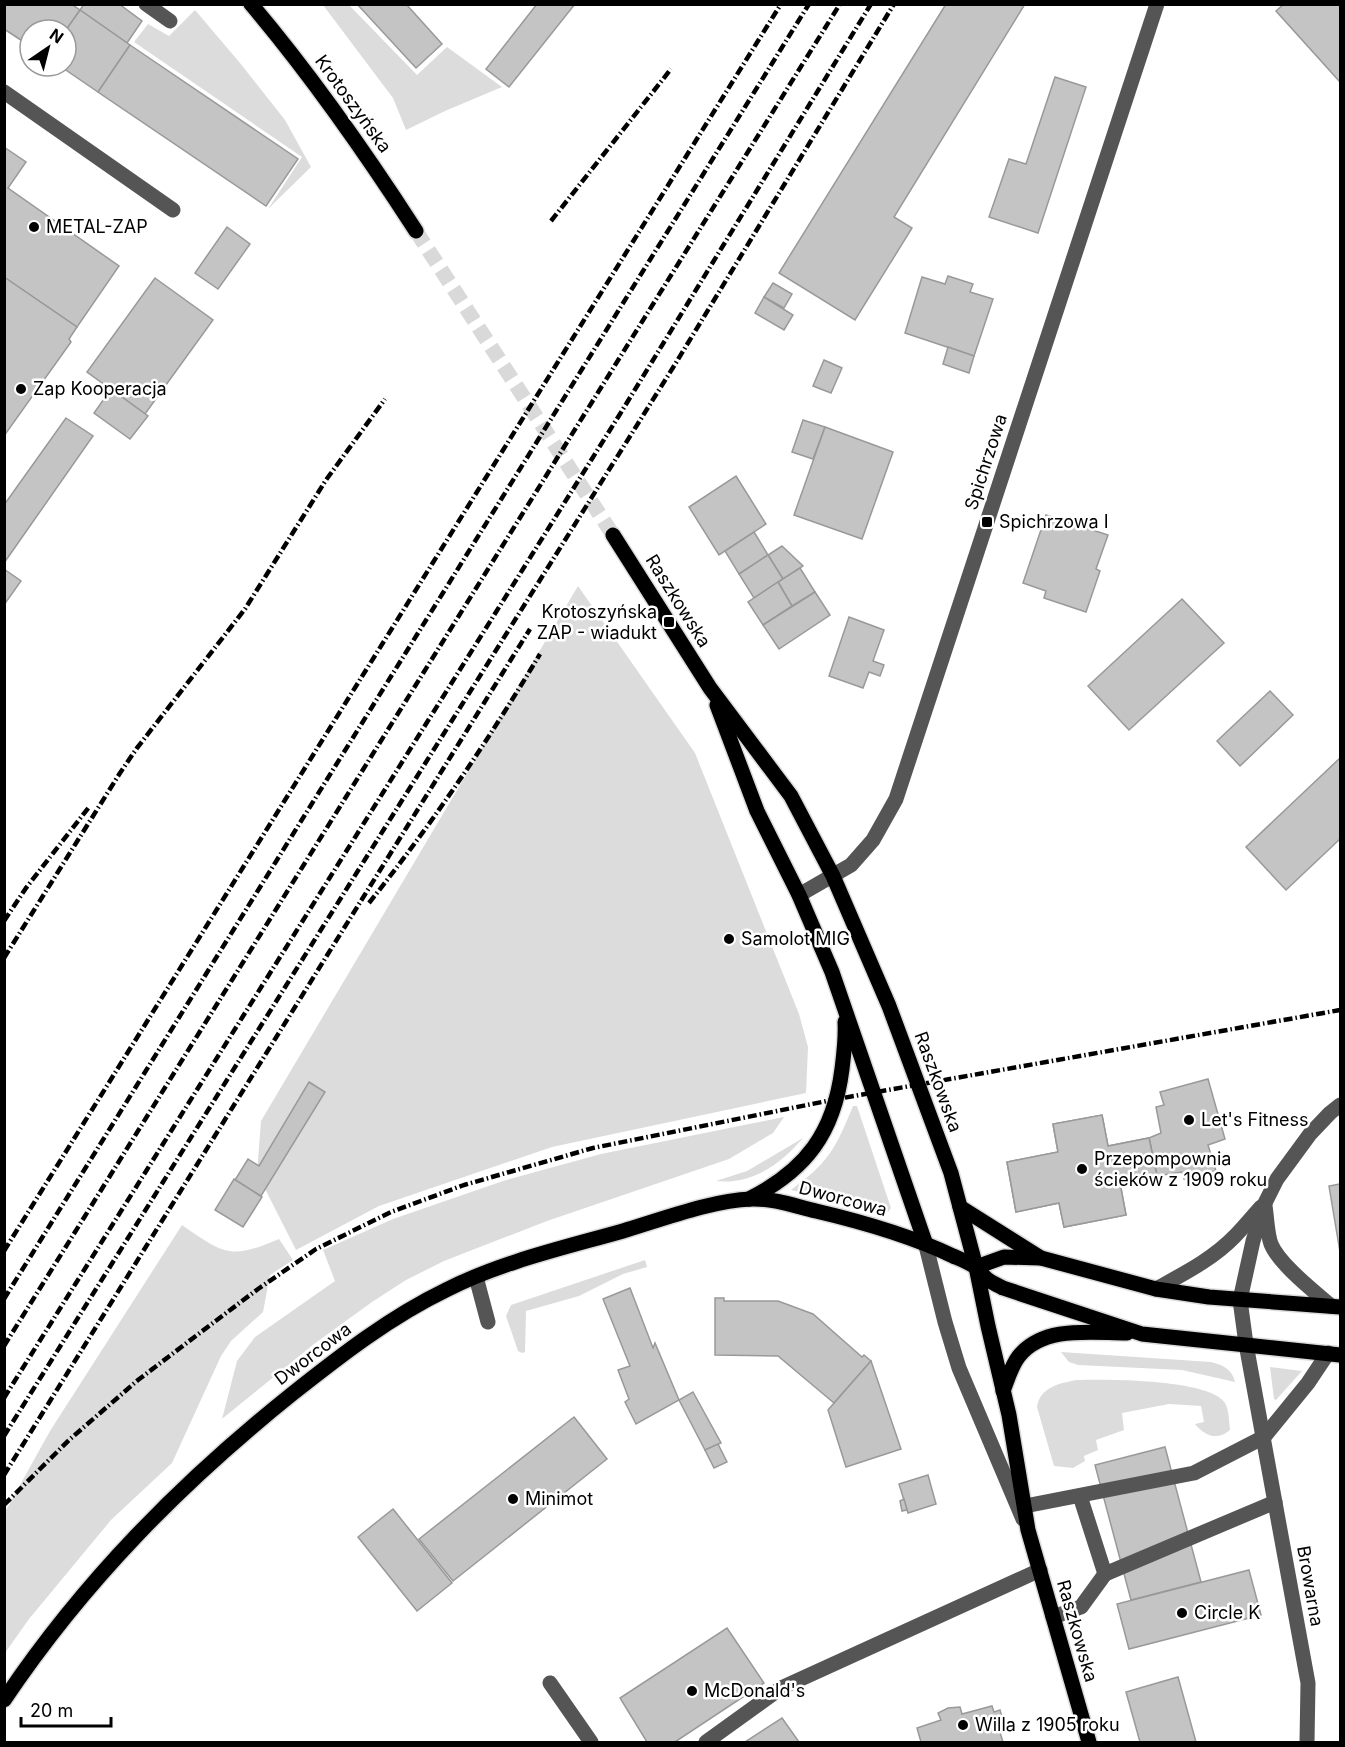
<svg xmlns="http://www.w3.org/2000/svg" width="1345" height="1747" font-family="Inter,sans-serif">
  <rect width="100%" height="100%" fill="#fff"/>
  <g fill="#dcdcdc">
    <path d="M323,5H349L417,75L447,47L502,87L445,111L406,130L393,98Z"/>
    <path d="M195,10L240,63L285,120L311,167L268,209L302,157L134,42L148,24L169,36Z"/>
    <path d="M578,586L695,753L799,1014L808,1047L806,1093L552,1147L379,1206L296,1250L257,1173L261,1121Z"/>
    <path d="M853,1106H857L891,1208L888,1212L791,1190C828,1163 836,1148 853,1106Z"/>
    <path d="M784,1117L773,1133L729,1159L547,1221L444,1261L406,1280L372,1302L314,1344L222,1419L237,1361L255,1337L335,1281L323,1250L393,1219L503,1181L601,1154Z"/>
    <path d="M803,1138C781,1164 752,1185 716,1181L747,1171Z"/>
    <path d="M182,1225C224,1254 230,1260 279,1239L293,1260L270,1275L263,1312L231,1341L221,1356L172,1463L111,1520L29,1619L5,1653V1512L50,1431Z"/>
    <path d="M645,1260L647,1267L623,1274L579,1296L526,1311L525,1352L522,1353L518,1351L506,1316L511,1305Z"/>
    <path d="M1061,1352L1211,1362C1223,1365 1232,1369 1235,1382L1182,1370L1078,1365L1069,1362Z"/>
    <path d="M1270,1367L1302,1371L1276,1400L1274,1399Z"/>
    <path d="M1077,1380C1104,1379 1211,1379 1225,1403C1229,1410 1229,1422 1230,1430C1217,1441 1205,1436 1195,1424L1204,1422L1201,1406L1169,1404L1122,1413L1124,1430L1096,1440L1098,1450L1084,1456L1085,1461L1073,1468L1054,1466L1037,1407C1040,1387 1060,1383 1077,1380Z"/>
  </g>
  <g fill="#c4c4c4" stroke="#999" stroke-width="1.5">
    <path d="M4,4H71L80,10L66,30H30V46L4,29Z"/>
    <path d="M84,4H119L142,21L127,43L80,10Z"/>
    <path d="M357,4H406L442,44L416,68Z"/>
    <path d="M537,4H575L509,87L486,69Z"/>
    <path d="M946,4H1025L894,217L912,228L855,320L779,273Z"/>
    <path d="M1284,4H1340V82L1276,11Z"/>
    <path d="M80,10L130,45L98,92L60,66H66V30Z"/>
    <path d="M130,45L298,159L266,206L98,92Z"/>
    <path d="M1055,77L1086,87L1038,233L989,217L1009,159L1026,164Z"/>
    <path d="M4,147L26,162L8,188L119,266L77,327L4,277Z"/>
    <path d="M227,227L250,244L218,289L195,273Z"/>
    <path d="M948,276L973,284L970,292L993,299L974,356L905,333L922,277L945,284Z"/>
    <path d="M4,277L77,327L69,339L71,342L4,436Z"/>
    <path d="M155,278L213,320L145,414L87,372Z"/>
    <path d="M773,283L792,294L784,308L764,297Z"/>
    <path d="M764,297L793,315L784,330L755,313Z"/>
    <path d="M948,347L974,356L969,373L943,364Z"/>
    <path d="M824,360L842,368L831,393L813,386Z"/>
    <path d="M111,389L148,416L130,439L94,413Z"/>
    <path d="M66,418L93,436L4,563V505Z"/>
    <path d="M803,420L825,427L813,459L792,452Z"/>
    <path d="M825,427L893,452L862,539L794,515Z"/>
    <path d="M736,476L766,524L719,555L689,507Z"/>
    <path d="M1046,515L1108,535L1096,569L1100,571L1086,612L1044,598L1046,591L1023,583Z"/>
    <path d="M754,532L768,555L739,574L725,551Z"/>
    <path d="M782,546L803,566L783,579L768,555Z"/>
    <path d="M768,555L783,579L754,598L739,574Z"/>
    <path d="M800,568L815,592L792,606L778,582Z"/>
    <path d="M4,569L21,581L4,605Z"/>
    <path d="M778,582L792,606L763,625L748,602Z"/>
    <path d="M815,592L830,615L779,649L763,625Z"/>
    <path d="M1182,599L1224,643L1129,730L1088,686Z"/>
    <path d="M849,617L884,630L873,661L884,665L880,676L869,672L863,688L829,676Z"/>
    <path d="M1270,691L1293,715L1240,766L1217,741Z"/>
    <path d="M1340,758V839L1286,890L1246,847Z"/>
    <path d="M1208,1079L1225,1139L1208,1145L1216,1171L1184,1179L1182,1172L1157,1176L1149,1138L1161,1133L1156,1107L1164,1105L1160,1092Z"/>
    <path d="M309,1082L325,1092L261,1196L235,1180L248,1159L259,1166Z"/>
    <path d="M1102,1115L1108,1146L1149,1138L1157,1176L1120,1183L1126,1215L1064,1227L1059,1203L1016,1212L1007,1162L1058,1152L1053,1124Z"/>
    <path d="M1102,1115L1108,1146L1149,1138L1157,1176L1120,1183L1126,1215L1064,1227L1059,1203L1016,1212L1007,1162L1058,1152L1053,1124Z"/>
    <path d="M234,1179L262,1197L243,1227L215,1210Z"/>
    <path d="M1340,1184V1252L1329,1186Z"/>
    <path d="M630,1288L653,1348L655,1343L679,1400L636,1424L625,1402L629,1399L618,1370L630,1366L603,1299Z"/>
    <path d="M715,1298H724V1301H778L813,1314L862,1357L864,1355L871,1361L834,1403L778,1356L715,1355Z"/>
    <path d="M871,1361L901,1449L846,1467L828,1410Z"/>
    <path d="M693,1392L721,1443L705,1450L679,1400Z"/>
    <path d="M574,1417L607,1459L453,1581L419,1539Z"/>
    <path d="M718,1444L727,1462L714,1468L705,1450Z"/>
    <path d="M1165,1447L1201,1582L1131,1600L1095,1465Z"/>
    <path d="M928,1475L936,1504L908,1513L899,1484Z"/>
    <path d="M904,1499L907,1510L902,1511L900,1501Z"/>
    <path d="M393,1509L452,1583L417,1611L358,1537Z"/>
    <path d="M1249,1570L1261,1615L1129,1649L1117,1604Z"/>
    <path d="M727,1628L764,1683L675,1742H647L620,1698Z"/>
    <path d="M1178,1677L1196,1742H1140L1126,1692Z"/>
    <path d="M992,1706L994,1712L1000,1710L1004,1724L998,1726L1003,1742H921L917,1728L941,1720L938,1713L948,1708L960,1707L962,1714Z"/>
    <path d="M782,1718L799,1742H745Z"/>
  </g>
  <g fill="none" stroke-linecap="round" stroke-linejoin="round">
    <path stroke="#d9d9d9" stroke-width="15" stroke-dasharray="15 8" stroke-linecap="butt" d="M416,231L613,535"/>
    <defs>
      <g id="major">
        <path d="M251,4C312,76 365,152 416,231"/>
        <path d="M613,535L710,688L791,796L833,876L889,1006L951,1173L960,1207L976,1267L988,1326L1009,1415L1028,1530L1089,1742"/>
        <path d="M717,705L757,811L799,895L832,972L925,1242"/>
        <path d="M749,1199C806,1170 834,1133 842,1069C844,1053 846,1038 845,1022"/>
        <path d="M960,1207L1041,1258"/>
        <path d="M976,1267L1004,1257L1041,1258L1156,1289L1209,1297L1340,1307"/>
        <path d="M1003,1391C1008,1379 1011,1366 1019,1356C1044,1325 1092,1333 1127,1333"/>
        <path d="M4,1700C84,1581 181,1483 292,1394C340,1356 390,1317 446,1290C501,1262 563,1248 623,1231C660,1220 713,1200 751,1199C773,1198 795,1206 816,1211C863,1222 909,1235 953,1256C960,1259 968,1262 974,1266C979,1270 982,1275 987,1279C992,1283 998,1285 1003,1288L1142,1334L1340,1355"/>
      </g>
    </defs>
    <use href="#major" stroke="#dbdbdb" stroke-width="18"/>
    <g stroke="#555" stroke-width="15">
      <path d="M146,4L170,21"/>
      <path d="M4,92L173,210"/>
      <path d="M799,895L851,865L873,840L896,799L1157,4"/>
      <path d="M1265,1206C1267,1218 1267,1233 1271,1244C1279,1264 1315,1292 1331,1306"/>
      <path d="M925,1242L945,1322L959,1368L1023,1519"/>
      <path d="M476,1277L488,1322"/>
      <path d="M1156,1289C1183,1274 1213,1259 1235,1236C1244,1227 1252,1217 1261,1207"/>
      <path d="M1080,1496L1105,1574L1275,1502"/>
      <path d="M1025,1506L1194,1473L1264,1437L1308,1383L1328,1353"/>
      <path d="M1053,1617L1081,1607L1105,1574"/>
      <path d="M550,1683L591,1742"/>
      <path d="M706,1742L781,1688L1040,1570"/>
      <path d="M1307,1742L1308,1683L1246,1344L1240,1300L1253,1241L1265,1203L1277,1179L1310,1134L1330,1113L1340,1105"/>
    </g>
    <use href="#major" stroke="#000" stroke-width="15"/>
    <g stroke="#000" stroke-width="4.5" stroke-dasharray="9 3 1.5 3" stroke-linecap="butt">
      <path d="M551,221L671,69"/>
      <path d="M369,903C432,824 488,741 540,654"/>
      <path d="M4,921L26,888L89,807"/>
      <path d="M4,958L120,773L137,748L245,609L326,480L385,399"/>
      <path d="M4,1251L781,4"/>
      <path d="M4,1299L809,4"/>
      <path d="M4,1346L840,4"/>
      <path d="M4,1398L620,414L871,4"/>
      <path d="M4,1436L674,366L894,4"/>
      <path d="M4,1475L530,629"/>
      <path d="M4,1505L69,1440L138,1380L201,1332L258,1289L316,1249L391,1212L464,1185L593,1148L837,1099L1340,1010"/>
    </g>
  </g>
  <g fill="#000" stroke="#fff" stroke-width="2">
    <circle cx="34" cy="227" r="6"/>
    <circle cx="21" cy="389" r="6"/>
    <rect x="981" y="516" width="12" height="12" rx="3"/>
    <rect x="663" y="616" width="12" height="12" rx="3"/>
    <circle cx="729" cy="939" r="6"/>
    <circle cx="1189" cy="1120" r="6"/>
    <circle cx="1082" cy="1169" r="6"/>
    <circle cx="513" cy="1499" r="6"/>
    <circle cx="1182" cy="1613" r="6"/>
    <circle cx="692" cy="1691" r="6"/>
    <circle cx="963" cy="1725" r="6"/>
  </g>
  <g text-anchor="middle" stroke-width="5" stroke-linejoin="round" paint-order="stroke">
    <g font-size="18" fill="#000" stroke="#fff">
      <text transform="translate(353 104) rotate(54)" y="6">Krotoszyńska</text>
      <text transform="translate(986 462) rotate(-72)" y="6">Spichrzowa</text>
      <text transform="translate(678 601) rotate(58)" y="6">Raszkowska</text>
      <text transform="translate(938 1082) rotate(70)" y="6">Raszkowska</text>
      <text transform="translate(843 1199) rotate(15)" y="6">Dworcowa</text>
      <text transform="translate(313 1354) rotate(-37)" y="6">Dworcowa</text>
      <text transform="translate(1310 1586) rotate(80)" y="6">Browarna</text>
      <text transform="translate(1077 1631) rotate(74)" y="6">Raszkowska</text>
    </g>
    <g font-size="18" fill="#000" stroke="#fff" text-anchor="start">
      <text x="46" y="233">METAL-ZAP</text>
      <text x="33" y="395">Zap Kooperacja</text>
      <text x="999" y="528">Spichrzowa I</text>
      <text x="657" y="618" text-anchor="end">Krotoszyńska<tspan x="657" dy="21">ZAP - wiadukt</tspan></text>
      <text x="741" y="945">Samolot MIG</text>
      <text x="1201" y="1126">Let's Fitness</text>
      <text x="1094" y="1165">Przepompownia<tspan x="1094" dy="21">ścieków z 1909 roku</tspan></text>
      <text x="525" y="1505">Minimot</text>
      <text x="1194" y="1619">Circle K</text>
      <text x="704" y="1697">McDonald's</text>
      <text x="975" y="1731">Willa z 1905 roku</text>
    </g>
  </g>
  <rect width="1345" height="1747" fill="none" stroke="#000000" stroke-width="12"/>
  <g transform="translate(48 48) rotate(35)"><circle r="28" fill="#ffffff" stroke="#999999" stroke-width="1.5"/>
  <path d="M0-4.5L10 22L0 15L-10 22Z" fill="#000000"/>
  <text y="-9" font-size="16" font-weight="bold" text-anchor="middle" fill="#000000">N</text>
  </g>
  <path d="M21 1717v9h90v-9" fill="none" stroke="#000000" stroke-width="3"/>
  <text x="30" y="1717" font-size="18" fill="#000000" stroke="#ffffff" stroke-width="4.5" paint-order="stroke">20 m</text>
</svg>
